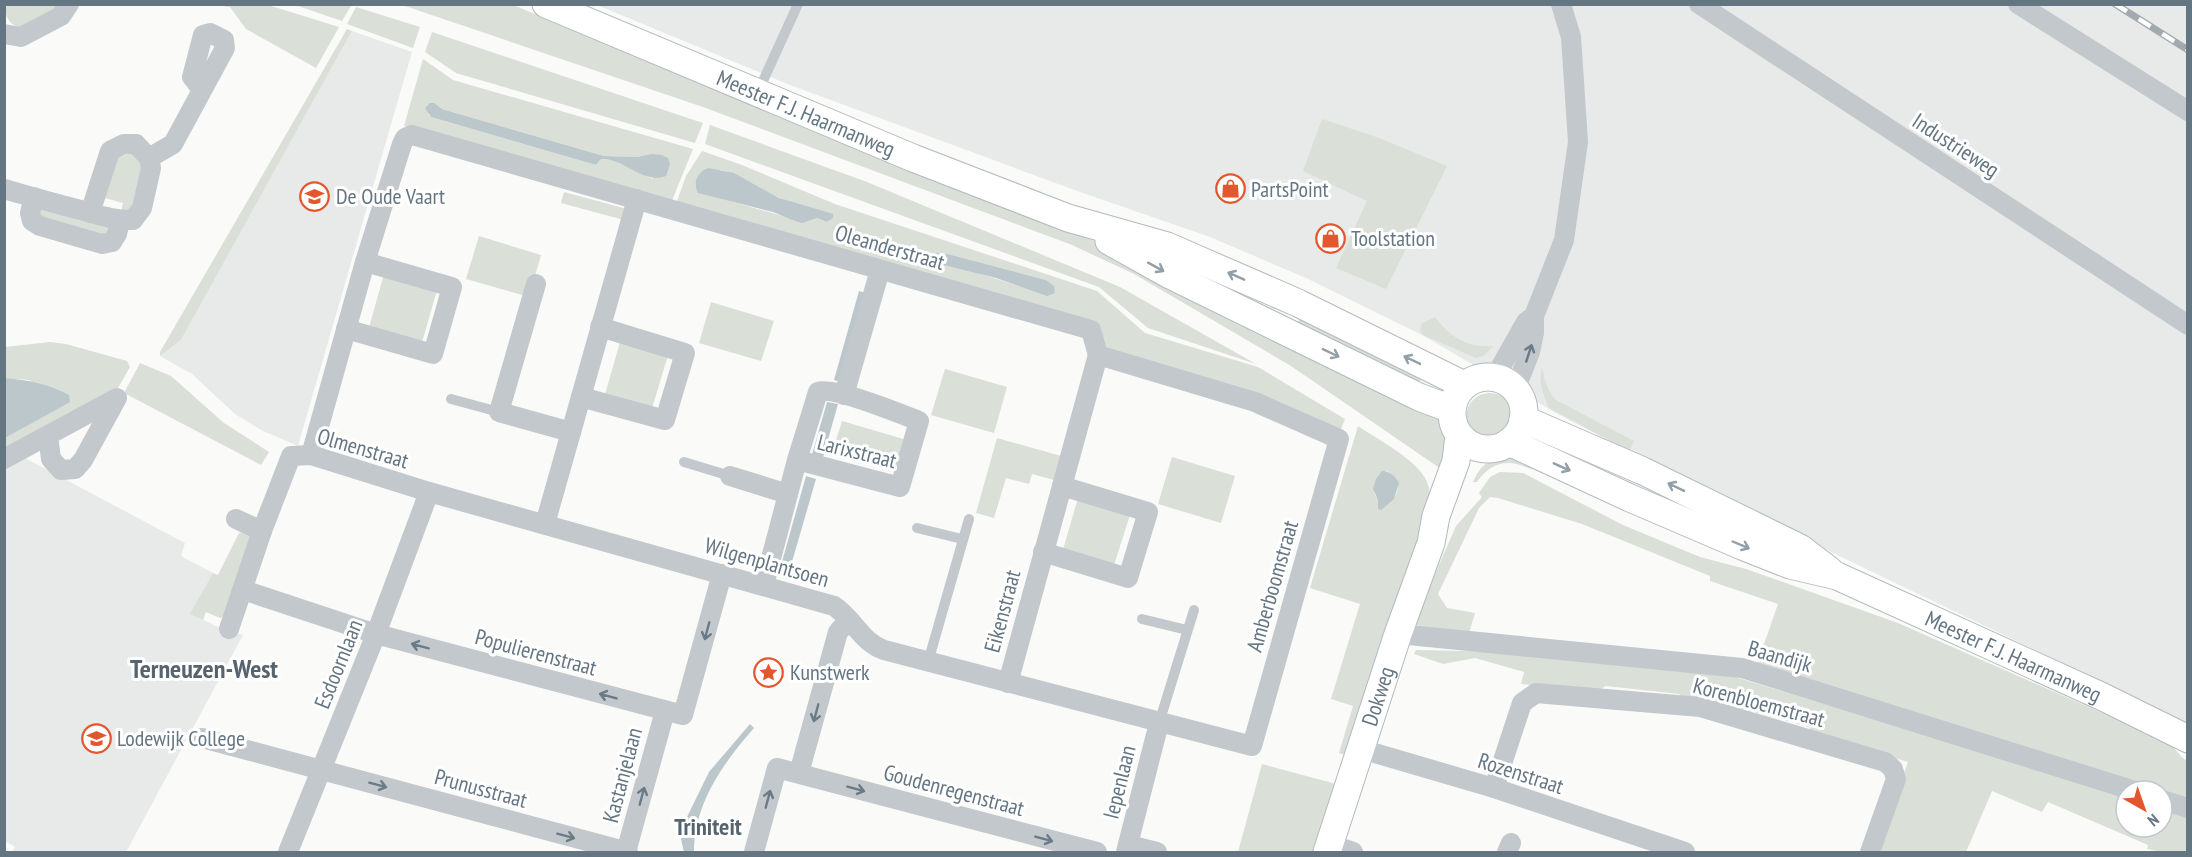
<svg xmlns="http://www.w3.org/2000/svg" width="2192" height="857" font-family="'PT Sans Narrow',sans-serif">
  <rect width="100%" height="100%" fill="#fafaf8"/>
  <g fill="#e8e9e9">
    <path d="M597,5H2187V723L1710,494L1556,413L1422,335L1306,278L1210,237L1080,192L790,85Z"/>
    <path d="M352,31L412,52L298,446L261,430L235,414L192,374L160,356L181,340Z"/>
    <path d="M23,457L185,543L181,556L213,573L191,614L216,626L243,635L126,852H12L15,847L5,841L4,468Z"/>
  </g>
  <g fill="#dadfd7" fill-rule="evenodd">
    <path d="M347,4L351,6L342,21L295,5Z"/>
    <path d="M5,5H62L23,30C10,24 5,19 5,5Z"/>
    <path d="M217,5H268L339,27L316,68L246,29L230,7Z"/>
    <path d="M402,5H513L1109,247L1444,416L1453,442L1441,469L1291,366L1134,274L1072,245L703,107Z"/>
    <path d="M356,7L420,27L413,48L347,24Z"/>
    <path d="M347,29L352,31L181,340L160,356V352Z"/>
    <path d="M432,32L679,115L703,123L695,143L456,73L425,52Z"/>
    <path d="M423,59L453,80L693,149L671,203L404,126ZM442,109L604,156L637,157L651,154L653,179L613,160L601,159L596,165L431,117L428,114Z"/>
    <path d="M1322,119L1379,138L1447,166L1386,289L1336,268L1367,201L1303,171Z"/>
    <path d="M710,125L867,182L1120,287L1256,364L1148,328L1099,287L705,144Z"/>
    <path d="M702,151L742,165L835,204L1097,291L1145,333L1258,367L1345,419L1340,431L1106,350L1096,324L676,204L686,176ZM721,170C747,177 768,195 794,204C808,208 823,208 833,218L827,222L817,218L783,216L698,192L695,184ZM936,253L948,254L1046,280L1038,292L959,267L936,263Z"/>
    <path d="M130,153L137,154L145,163L132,211L120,215L123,203L105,198L114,160Z"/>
    <path d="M564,192L627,209L624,220L561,203Z"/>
    <path d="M40,207L110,227L109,238L45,222L39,214Z"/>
    <path d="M479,236L541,255L529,297L466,279Z"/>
    <path d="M384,274L437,290L421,346L368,331Z"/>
    <path d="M711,302L774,321L761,361L699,343Z"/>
    <path d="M1300,317L1423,374L1416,388L1297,325Z"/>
    <path d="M1435,317C1450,337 1467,348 1493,346L1484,356L1476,358L1423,335L1420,330L1422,323Z"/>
    <path d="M50,342L66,344L127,361L130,367L115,393L5,454V438L70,401L29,380L5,378V347Z"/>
    <path d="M620,342L668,355L651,412L604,398Z"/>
    <path d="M140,363L171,376L224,423L269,452L261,465L124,393Z"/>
    <path d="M1542,368C1545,380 1547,392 1556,400L1634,441L1629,451L1549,408C1543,395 1538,382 1542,368Z"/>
    <path d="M945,369L1007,387L994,433L931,415Z"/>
    <circle cx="1490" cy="417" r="24"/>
    <path d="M842,421L910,441L903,468L834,447Z"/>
    <path d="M1358,426C1377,439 1414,458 1425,478C1429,485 1430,493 1432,501L1349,756L1339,753L1353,706L1331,699L1360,604L1310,588ZM1387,471L1397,479C1401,494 1391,505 1378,509V500L1374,493Z"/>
    <path d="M997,438L1061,456L1054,480L1032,474L1029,484L1006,478L994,518L976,513Z"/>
    <path d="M1518,454L1540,469C1532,471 1525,466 1517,464C1500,460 1486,468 1477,482H1473C1484,458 1494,459 1518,454Z"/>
    <path d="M1172,457L1235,476L1221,523L1158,504Z"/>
    <path d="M1500,472L1523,473L1623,525L1700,557L1746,569L1898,623L2168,742L2183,758L2187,761V802L2162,791H2154L1756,667L1778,604L1710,581V576L1582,524L1498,498L1490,497L1479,508L1438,594L1447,608L1475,613L1469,633L1422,628L1417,625V621L1428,590L1456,526L1482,497L1479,493L1490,477Z"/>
    <path d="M1078,498L1131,512L1113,568L1062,553Z"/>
    <path d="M244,532L253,535L225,616L220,618L206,612L203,620L190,614L213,573L218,575L239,533Z"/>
    <path d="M1416,650L1512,652L1732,676L2126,796V827H2162V807L2187,815V852H2162L2147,849L2148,845L2048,802L2042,812L1992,791L1966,852H1875L1908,762L1812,734L1809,727L1732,706L1725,710L1685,701L1679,694L1606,686L1595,692L1521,684L1524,672L1475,658L1443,664L1414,654Z"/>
    <path d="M1262,764L1336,784L1314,852H1238Z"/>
  </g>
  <g fill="#bbc7cb">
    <path d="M430,103H434L442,109L604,156L637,157L651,154L662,155L668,158L670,164L666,176C644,185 624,158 601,159L596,165L431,117L425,108Z"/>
    <path d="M708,168L734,173L779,198L827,212L833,214V218L827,222L817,218L802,223L795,221L773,212L698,193C692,182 698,172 708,168Z"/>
    <path d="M936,253L948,254L1046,280L1054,286L1055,293L1047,296L996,278L936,263L933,259Z"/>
    <path d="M859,291L869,294L844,383L834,380Z"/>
    <path d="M5,378C28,380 48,384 69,395L70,402L5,438Z"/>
    <path d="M827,402L838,404L822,461L811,458Z"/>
    <path d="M1382,471C1389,471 1396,476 1399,483L1394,499L1381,510L1378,509V500L1373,489L1376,479Z"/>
    <path d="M806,476L816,479L787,579L778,576Z"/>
    <path d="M750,724L754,728C723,763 694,804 694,852H684L681,839L686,819L709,772Z"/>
  </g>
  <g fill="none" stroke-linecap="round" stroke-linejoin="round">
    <defs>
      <g id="secondary">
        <path id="s1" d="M546,4L913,158L1068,218L1167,246L1298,303L1464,385"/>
        <path d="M1109,241L1170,275L1419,397L1451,409"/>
        <circle cx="1488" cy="413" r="36"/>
        <path d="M1523,419L1643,471L1800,548L1829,570"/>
        <path id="s2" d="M1509,442L1630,498L1742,546L1790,565L1837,576L2103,697L2188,739"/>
        <path id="s3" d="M1327,852L1398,634L1431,543L1436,516L1456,461L1459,435"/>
      </g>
    </defs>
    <use href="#secondary" stroke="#b3babf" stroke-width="29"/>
    <g stroke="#c3c8cc" stroke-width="10">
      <path d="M758,92L798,4"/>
      <path d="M451,399L499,412"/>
      <path d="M684,462L730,476"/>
      <path d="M917,528L962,539"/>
      <path d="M1142,619L1187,630"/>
      <path d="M928,662L969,519"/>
      <path d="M1159,723L1194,610"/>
    </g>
    <g stroke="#c3c8cc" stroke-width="20">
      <path d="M1699,4L2188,325"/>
      <path d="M2018,4L2188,111"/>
      <path d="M4,34L21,37L61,16L69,4"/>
      <path d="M149,158L173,144L225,48L224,40L210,33L203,35L192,77L202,90"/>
      <path d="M4,189C29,196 53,203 77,209C96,214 114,221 133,220L142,208L151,168L149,158L136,144H124L110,151L90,213"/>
      <path d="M34,197L30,213L32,221L40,226L102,244L112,242L117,234L120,221"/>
      <path d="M536,284L499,412L571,432"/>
      <path d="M346,329L433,354L452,287L365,262"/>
      <path d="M1495,377L1526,322L1534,316"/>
      <path d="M1515,390L1530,352L1534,333V316L1564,240L1578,142L1571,37L1561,4"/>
      <path d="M844,395L880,270"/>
      <path d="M581,397L665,420L685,353L600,327"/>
      <path d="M311,455L365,262L402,144L405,138L412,135L1091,330L1098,355"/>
      <path d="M4,459L117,398L83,460L75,469L61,470L51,459L48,436"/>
      <path d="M730,476L788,494"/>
      <path d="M236,519L262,531"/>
      <path d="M545,524L637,199"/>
      <path d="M1043,552L1128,578L1148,512L1062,486"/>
      <path d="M764,585L797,460L818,392C832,386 901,414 919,421L900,487L797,460"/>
      <path d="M243,590L376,634L683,715L722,574"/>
      <path d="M229,629L262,531L291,456L311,455L429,492L834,606C854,619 861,642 884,650L1252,746L1339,439L1255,402L1098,355"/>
      <path d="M1398,634L1742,668L2135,791"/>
      <path d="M1008,683L1098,355"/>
      <path d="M202,738L628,852"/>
      <path d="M1361,749L1494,788L1685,852"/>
      <path d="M799,773L838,632L849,620"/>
      <path d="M1494,788L1522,703L1536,693L1700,707L1885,762L1893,769L1896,779L1870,852"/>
      <path d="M2162,800L2188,808"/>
      <path d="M1330,844L1353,852"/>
      <path d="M1129,845L1157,852"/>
      <path d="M288,852L376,634L429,492"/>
      <path d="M626,852L665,711"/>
      <path d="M754,852L777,768L1097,852"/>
      <path d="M1126,852L1159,723"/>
      <path d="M1507,852L1511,843"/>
    </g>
    <use href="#secondary" stroke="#fff" stroke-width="27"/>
    <defs>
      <path id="rail" d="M2115,4L2188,50"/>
    </defs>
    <use href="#rail" stroke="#a2aab0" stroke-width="7"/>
    <use href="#rail" stroke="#fff" stroke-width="4.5" stroke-dasharray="14" stroke-linecap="butt"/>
  </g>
  <defs><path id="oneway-shaft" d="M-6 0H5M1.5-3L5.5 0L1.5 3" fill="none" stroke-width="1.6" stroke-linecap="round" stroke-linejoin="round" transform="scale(1.5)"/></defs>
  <g stroke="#939fa8">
    <use href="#oneway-shaft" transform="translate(1156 267) rotate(29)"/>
    <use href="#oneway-shaft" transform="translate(1236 276) rotate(-156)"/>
    <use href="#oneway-shaft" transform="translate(1331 353) rotate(26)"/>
    <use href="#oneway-shaft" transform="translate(1412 360) rotate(-154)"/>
    <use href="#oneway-shaft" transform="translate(1562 467) rotate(24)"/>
    <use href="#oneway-shaft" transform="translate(1676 487) rotate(-154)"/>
    <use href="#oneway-shaft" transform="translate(1741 545) rotate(23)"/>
  </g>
  <g stroke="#6a7a87">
    <use href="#oneway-shaft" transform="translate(1529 353) rotate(-72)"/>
    <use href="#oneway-shaft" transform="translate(707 631) rotate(105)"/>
    <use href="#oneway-shaft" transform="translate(420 646) rotate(-165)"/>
    <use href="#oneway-shaft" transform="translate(608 696) rotate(-165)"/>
    <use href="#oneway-shaft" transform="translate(816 713) rotate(105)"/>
    <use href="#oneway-shaft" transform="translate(378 785) rotate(15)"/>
    <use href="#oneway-shaft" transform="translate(856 789) rotate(15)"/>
    <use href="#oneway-shaft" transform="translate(642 796) rotate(-75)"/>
    <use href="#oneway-shaft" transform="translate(768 799) rotate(-75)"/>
    <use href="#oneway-shaft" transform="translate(566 836) rotate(15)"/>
    <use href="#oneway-shaft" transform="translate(1044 839) rotate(15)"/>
  </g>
  <defs>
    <symbol id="shop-ring" viewBox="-11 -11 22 22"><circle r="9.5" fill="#fff" stroke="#e4572e" stroke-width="1.5"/><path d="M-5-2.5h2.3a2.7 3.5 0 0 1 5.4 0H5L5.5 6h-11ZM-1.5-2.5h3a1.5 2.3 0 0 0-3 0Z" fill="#e4572e"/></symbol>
    <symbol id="school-ring" viewBox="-11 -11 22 22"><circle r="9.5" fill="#fff" stroke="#e4572e" stroke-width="1.5"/><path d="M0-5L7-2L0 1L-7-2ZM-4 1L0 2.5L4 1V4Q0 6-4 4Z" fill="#e4572e"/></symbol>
    <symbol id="sight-ring" viewBox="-11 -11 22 22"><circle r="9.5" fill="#fff" stroke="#e4572e" stroke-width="1.5"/><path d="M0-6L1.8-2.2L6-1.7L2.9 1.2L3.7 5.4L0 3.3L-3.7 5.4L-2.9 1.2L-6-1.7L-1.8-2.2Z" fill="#e4572e"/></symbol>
  </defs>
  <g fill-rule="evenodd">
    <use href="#shop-ring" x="1214" y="172" width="33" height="33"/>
    <use href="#school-ring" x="298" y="180" width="33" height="33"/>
    <use href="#shop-ring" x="1314" y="222" width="33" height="33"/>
    <use href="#sight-ring" x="752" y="656" width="33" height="33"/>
    <use href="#school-ring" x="80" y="722" width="33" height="33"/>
  </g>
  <g text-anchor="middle" stroke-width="6" stroke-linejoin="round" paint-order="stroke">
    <g font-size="22" fill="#657683" stroke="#fff">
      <text dy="8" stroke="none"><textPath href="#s1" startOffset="282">Meester F.J. Haarmanweg</textPath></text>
      <text transform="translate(1956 145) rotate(33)" y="8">Industrieweg</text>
      <text transform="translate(890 247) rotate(16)" y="8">Oleanderstraat</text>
      <text transform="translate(363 448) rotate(16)" y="8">Olmenstraat</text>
      <text transform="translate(857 451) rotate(14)" y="8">Larixstraat</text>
      <text transform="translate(767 562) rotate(16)" y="8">Wilgenplantsoen</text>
      <text transform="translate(1272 586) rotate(-74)" y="8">Amberboomstraat</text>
      <text transform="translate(1002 611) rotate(-75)" y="8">Eikenstraat</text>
      <text transform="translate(536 652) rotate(15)" y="8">Populierenstraat</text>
      <text transform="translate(1780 656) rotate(16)" y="8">Baandijk</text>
      <text dy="8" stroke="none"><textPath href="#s2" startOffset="549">Meester F.J. Haarmanweg</textPath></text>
      <text transform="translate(338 664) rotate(-68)" y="8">Esdoornlaan</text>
      <text dy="8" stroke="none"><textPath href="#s3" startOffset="164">Dokweg</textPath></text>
      <text transform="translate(1759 702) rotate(15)" y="8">Korenbloemstraat</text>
      <text transform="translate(1521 773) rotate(18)" y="8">Rozenstraat</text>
      <text transform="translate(622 775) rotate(-75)" y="8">Kastanjelaan</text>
      <text transform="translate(1119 782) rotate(-76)" y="8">Iepenlaan</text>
      <text transform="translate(481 788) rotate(15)" y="8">Prunusstraat</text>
      <text transform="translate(954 790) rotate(15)" y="8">Goudenregenstraat</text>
    </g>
    <g font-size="22" fill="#657683" stroke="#fff" text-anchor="start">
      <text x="1251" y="197">PartsPoint</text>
      <text x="336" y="204">De Oude Vaart</text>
      <text x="1351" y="246">Toolstation</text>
      <text x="790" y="680">Kunstwerk</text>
      <text x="117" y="746">Lodewijk College</text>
    </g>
    <g font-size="24" font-weight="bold" fill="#57646e" stroke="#fff">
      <text x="708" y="835">Triniteit</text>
    </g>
    <g font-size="26" font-weight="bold" fill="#57646e" stroke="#fff">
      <text x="204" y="678">Terneuzen-West</text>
    </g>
  </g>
  <rect width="2192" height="857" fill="none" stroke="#657683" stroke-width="12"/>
  <g transform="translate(2144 809) rotate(140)"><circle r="28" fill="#ffffff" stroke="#c1c8cd" stroke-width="1.5"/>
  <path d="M0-4.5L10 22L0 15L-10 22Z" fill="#e4572e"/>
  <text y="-9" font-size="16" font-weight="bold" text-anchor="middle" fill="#657683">N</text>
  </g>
</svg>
